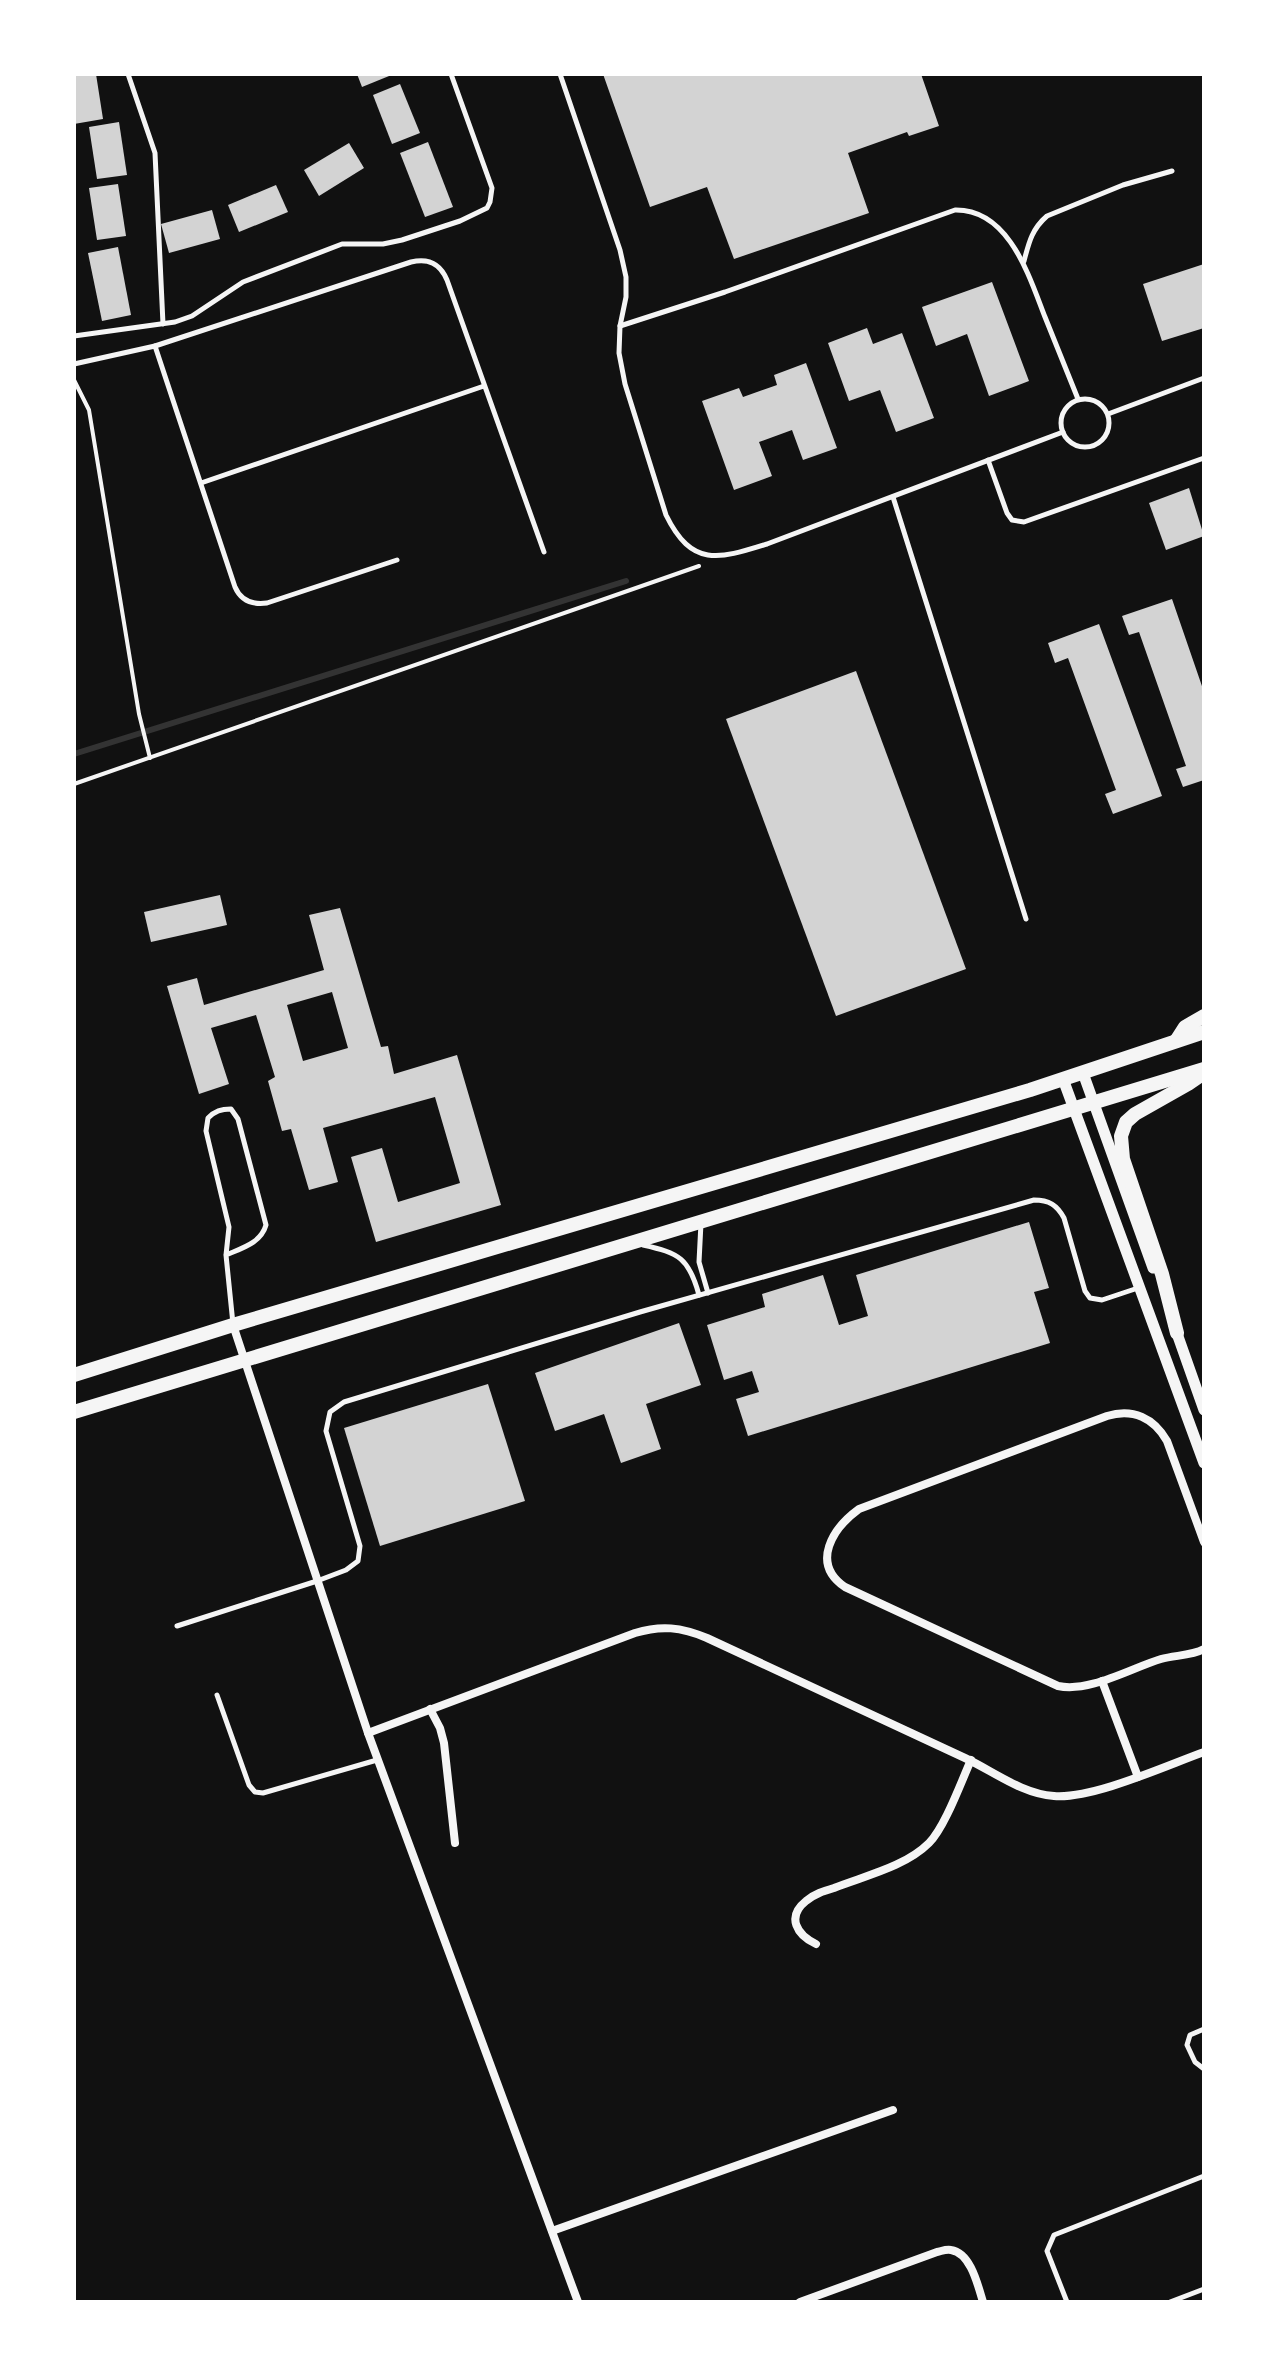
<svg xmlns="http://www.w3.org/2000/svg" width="1278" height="2376" font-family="Quicksand,sans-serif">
  <rect width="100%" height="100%" fill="#111"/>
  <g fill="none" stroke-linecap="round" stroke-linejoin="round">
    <path stroke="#333" stroke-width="6" d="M74,754L626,581"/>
  </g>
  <g fill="#d3d3d3" fill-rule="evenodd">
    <path d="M74,74H96L103,119L74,124Z"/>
    <path d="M357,74H394L362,87Z"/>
    <path d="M603,74H921L939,126L909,136L907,132L848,153L869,213L734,259L707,187L650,207Z"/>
    <path d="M400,84L420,133L392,144L373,95Z"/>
    <path d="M119,122L127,175L97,179L89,127Z"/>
    <path d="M428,142L453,207L425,217L400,153Z"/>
    <path d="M349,143L364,168L319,196L304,170Z"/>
    <path d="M118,184L126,236L97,240L89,188Z"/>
    <path d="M276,185L288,212L239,232L228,205Z"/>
    <path d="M212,210L220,239L169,253L161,224Z"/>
    <path d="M118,247L131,315L102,321L88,253Z"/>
    <path d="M1204,264V328L1162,341L1143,284Z"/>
    <path d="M992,282L1029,381L989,396L967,334L936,346L922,307Z"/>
    <path d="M867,328L873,344L902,333L934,418L896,432L880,390L849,401L828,343Z"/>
    <path d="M806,363L837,448L803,460L792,430L759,442L772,476L734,490L702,401L739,388L743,397L777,385L774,375Z"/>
    <path d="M1189,488L1204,536L1166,550L1149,503Z"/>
    <path d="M1172,599L1204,692V780L1183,787L1176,769L1186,766L1139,632L1129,635L1122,616Z"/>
    <path d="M1099,624L1162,796L1113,814L1105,794L1116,790L1068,658L1055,663L1048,643Z"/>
    <path d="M856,671L966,969L836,1016L726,719Z"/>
    <path d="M220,895L227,925L151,942L144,912Z"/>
    <path d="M340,908L381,1047L388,1046L394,1074L457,1055L501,1205L376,1242L351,1157L382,1148L398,1202L460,1183L435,1097L323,1128L338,1182L309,1190L291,1129L282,1131L268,1081L275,1077L256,1015L211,1028L229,1084L199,1094L167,986L197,978L204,1005L324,970L309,915ZM332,992L348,1048L303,1061L287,1005Z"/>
    <path d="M1029,1222L1049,1288L1034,1292L1050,1343L748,1436L736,1399L759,1392L752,1371L724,1380L707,1325L765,1307L762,1294L823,1275L839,1325L868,1316L856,1275Z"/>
    <path d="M679,1323L701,1385L646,1404L661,1449L621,1463L604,1414L555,1431L535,1373Z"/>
    <path d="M488,1384L525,1501L380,1546L344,1428Z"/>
  </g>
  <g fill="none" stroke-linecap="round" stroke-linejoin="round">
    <g stroke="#f5f5f5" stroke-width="4">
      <path d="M74,380L89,410L139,714L150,758"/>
      <path d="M74,784L699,566"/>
    </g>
    <g stroke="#f5f5f5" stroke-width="5">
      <path d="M128,74L155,153L163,324"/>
      <path d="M560,74L620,250L626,277V297L620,326L619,353L625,384L666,515C692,568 719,559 767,544L1063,432"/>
      <path d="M1024,261C1029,242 1032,229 1047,216L1123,185L1172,171"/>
      <path d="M620,326L725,292L955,210C1009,209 1029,276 1045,317C1056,345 1067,372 1078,399"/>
      <path d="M74,336L175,322L192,316L243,282L342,244H383L402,240L460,221L487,208L490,202L492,188L451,74"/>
      <path d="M155,346L411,262C428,258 440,263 447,280L544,552"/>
      <path d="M74,364L155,346L235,587C241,601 252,605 267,603L397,560"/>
      <circle cx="1085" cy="423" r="24"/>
      <path d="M1108,414L1204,378"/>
      <path d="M988,460L1007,513L1012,520L1024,522L1204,458"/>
      <path d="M201,483L484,386"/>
      <path d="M893,497L1026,919"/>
      <path d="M701,1223L699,1262L708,1293"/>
      <path d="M643,1245C679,1253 689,1258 699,1295"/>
      <path d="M226,1255C242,1248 261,1243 266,1225L238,1119L231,1109C221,1109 215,1111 208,1118L206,1131L229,1227L226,1255L233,1324"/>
      <path d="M177,1626L317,1581L346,1570L358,1561L360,1546L326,1431L330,1412L344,1402L640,1312L1034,1200C1049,1200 1057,1205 1064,1218L1085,1291L1090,1298L1102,1300L1138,1288"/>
      <path d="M217,1695L249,1785L255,1792L263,1793L377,1760"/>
      <path d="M1204,2029L1190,2035L1187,2045L1195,2062L1204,2069"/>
      <path d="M1067,2302L1047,2251L1054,2235L1204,2176"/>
      <path d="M1170,2302L1204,2289"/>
    </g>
    <g stroke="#f5f5f5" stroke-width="8">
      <path d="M233,1325L368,1733L578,2302"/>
      <path d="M1204,1542L1167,1441C1154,1418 1133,1408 1107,1416L859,1509C833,1528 810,1563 845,1587L1058,1686C1089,1693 1131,1668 1161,1659C1175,1655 1191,1656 1204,1649"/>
      <path d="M1102,1681L1138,1777"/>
      <path d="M430,1709L440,1728L444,1743L455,1843"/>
      <path d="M368,1733L635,1633C661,1625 681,1627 707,1638C793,1678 879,1718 965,1758C993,1771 1022,1794 1054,1796C1093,1799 1165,1766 1204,1752"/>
      <path d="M816,1944C797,1935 786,1917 806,1901C814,1894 824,1891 834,1888C864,1876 905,1867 929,1843C945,1827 961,1782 971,1760"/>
      <path d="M552,2231L893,2110"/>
      <path d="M800,2302L937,2252C942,2251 946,2249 951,2250C971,2253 978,2286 983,2302"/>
    </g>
    <g stroke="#f5f5f5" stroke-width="11">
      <path d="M1083,1073L1153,1268"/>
      <path d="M1063,1079L1204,1463"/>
      <path d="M1174,1325L1204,1410"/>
    </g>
    <g stroke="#f5f5f5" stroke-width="14">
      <path d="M1176,1041L1185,1027L1204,1016"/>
      <path d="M1177,1333L1162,1274L1123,1159L1121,1136L1126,1122L1135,1114L1188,1084L1204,1073"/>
      <path d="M74,1375L233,1325L1030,1090L1204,1032"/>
      <path d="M74,1412L1204,1069"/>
    </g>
  </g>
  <rect width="1278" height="2376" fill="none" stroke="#ffffff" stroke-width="152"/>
</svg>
